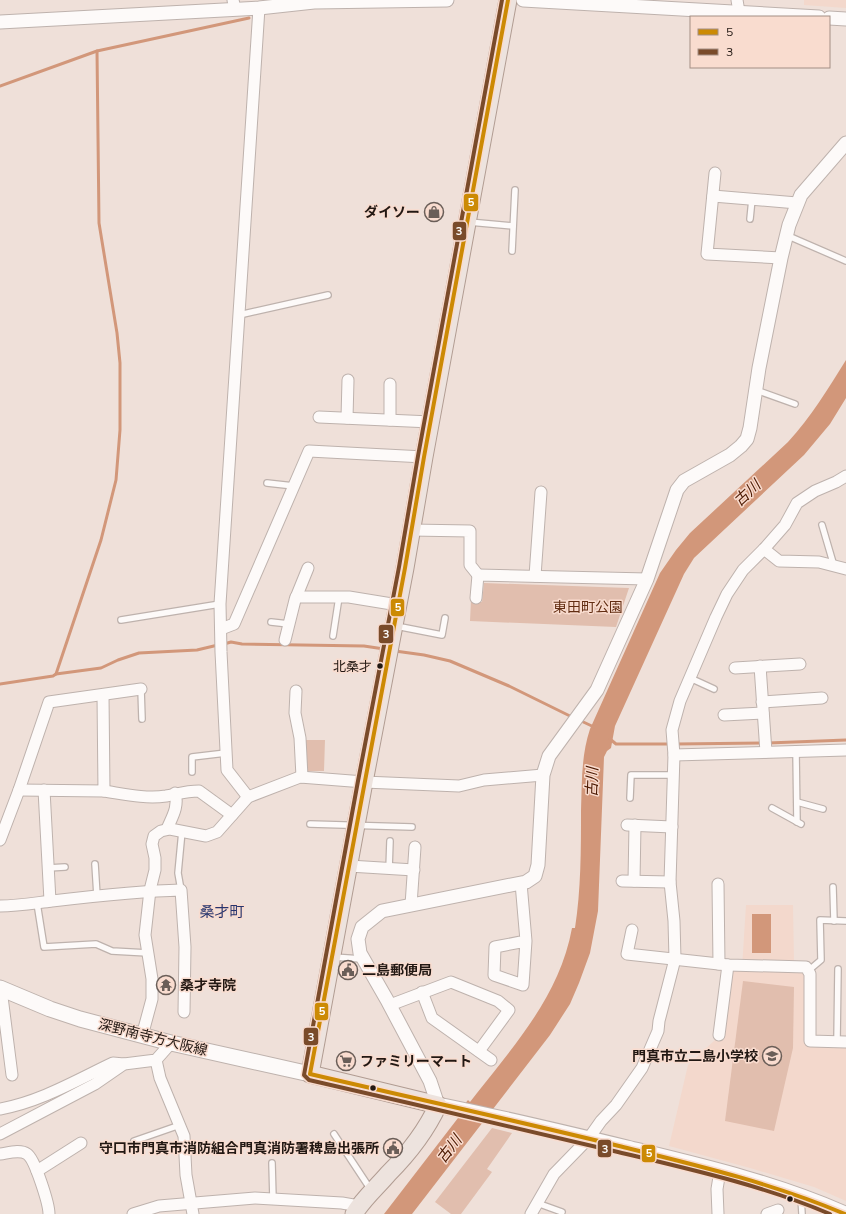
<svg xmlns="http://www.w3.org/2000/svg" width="846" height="1214" font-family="Mulish,'Noto Sans JP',sans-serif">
  <rect width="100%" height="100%" fill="#efe0d9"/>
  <g fill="#f3d8cc">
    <path d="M804,0H846V8L804,5Z"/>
    <path d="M746,905H793L794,962L806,976L807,1043L846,1048V1201L814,1187L750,1168L669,1146L688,1065L715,1040H724L731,969L742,968Z"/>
  </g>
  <g fill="#e1beae">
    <path d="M484,583L629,588L616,627L470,621L471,600L482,602Z"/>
    <path d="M304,740H325L324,771H304Z"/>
    <path d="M743,981L794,987L793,1048L774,1131L725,1121Z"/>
    <path d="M492,1128L512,1133L487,1169L492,1172L461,1214H451L435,1202Z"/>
  </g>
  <g fill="#d2977a">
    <path d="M846,360V398L830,424L804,455L694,558L684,574L615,726L611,748L607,751L604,757L598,911L590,953L579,983L570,1004L550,1035L412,1214H384L458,1118L455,1116L468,1100L470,1102L477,1093C517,1042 560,994 572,928H575C581,890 581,850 581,811C582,783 581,756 590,729L660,573L676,550L690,533L788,442C811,417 828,389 846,360Z"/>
    <rect x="752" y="914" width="19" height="39"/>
  </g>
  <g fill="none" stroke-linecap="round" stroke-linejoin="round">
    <g stroke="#d2977a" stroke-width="3">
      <path d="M0,86L97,51L249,18"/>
      <path d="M224,644L231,642L242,644L364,646L384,649"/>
      <path d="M395,651L424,655L450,661L509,686L572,717"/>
      <path d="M56,674L101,540L116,480L120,430V363L117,333L99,223L97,51"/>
      <path d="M0,684L53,676L56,674L101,668L118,660L139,653L197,650L218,645"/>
      <path d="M579,720L594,727"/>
      <path d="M610,739L616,744H670"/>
      <path d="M768,743L846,740"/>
      <path d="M676,744L762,743"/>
    </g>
    <defs>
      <g id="service">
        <path d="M750,219L752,199"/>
        <path d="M469,222L513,226"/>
        <path d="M786,235L846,261"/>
        <path d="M512,251L515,190"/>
        <path d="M239,315L328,295"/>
        <path d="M756,390L795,404"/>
        <path d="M267,483L294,486"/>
        <path d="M822,525L834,566"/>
        <path d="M121,620L220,604"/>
        <path d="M271,622L289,624"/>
        <path d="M396,626L442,635L445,618"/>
        <path d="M333,636L339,597"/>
        <path d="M690,678L714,689"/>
        <path d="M141,689L142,719"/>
        <path d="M796,751L797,822"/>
        <path d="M192,772V757L226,753"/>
        <path d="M630,798L631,775H673"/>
        <path d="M797,802L823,809"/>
        <path d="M772,808L801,824"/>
        <path d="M310,824L412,827"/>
        <path d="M95,864L97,896"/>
        <path d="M48,868L65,867"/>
        <path d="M389,869L390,841"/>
        <path d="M833,887L834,921"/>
        <path d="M181,890L178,873L182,831"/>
        <path d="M37,903L44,947L96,944L112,951L148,953"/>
        <path d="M333,957L362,959"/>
        <path d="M808,971L821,960L820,920L846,921"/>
        <path d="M837,1041L838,969"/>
        <path d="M334,1134L371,1190"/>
        <path d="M134,1141L180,1125"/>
        <path d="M272,1163L273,1199"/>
        <path d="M801,1198L802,1214"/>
        <path d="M537,1203L562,1212"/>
      </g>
      <g id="minor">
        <path d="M233,0L235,9"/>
        <path d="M737,0L739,12"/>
        <path d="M715,173L707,254L781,258"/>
        <path d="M713,196L797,203"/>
        <path d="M319,417L431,422"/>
        <path d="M347,418L348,380"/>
        <path d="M390,420V384"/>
        <path d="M411,530L470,531V565L478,575"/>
        <path d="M764,549L779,561L819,562L846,569"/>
        <path d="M535,576L541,492"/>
        <path d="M296,597H349L398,605"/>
        <path d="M476,598L478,575L647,579"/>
        <path d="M221,629L234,624L309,451L424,457"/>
        <path d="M285,640L295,600L308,568"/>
        <path d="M760,666L766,752"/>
        <path d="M735,668L800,664"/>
        <path d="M296,691L295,713L300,738L302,777"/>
        <path d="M762,702L822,698"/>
        <path d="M724,715L763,713"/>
        <path d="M674,755L846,750"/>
        <path d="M19,790L104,791L103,695"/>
        <path d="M44,790L50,901"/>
        <path d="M104,791C124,794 145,799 166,796C177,794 187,791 199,791L232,815"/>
        <path d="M248,797L227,770L221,652L220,604L259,8"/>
        <path d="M627,825L672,827"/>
        <path d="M167,829C172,817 179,807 175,793"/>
        <path d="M0,840L19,790L49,702L141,689"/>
        <path d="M349,866L414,870"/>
        <path d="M622,881L670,882"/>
        <path d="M634,881L635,825"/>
        <path d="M521,883L526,941L523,985L494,975L495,947L526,941"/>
        <path d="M718,884L719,964"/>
        <path d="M411,905L415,847"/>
        <path d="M0,906C18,906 35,903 52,901C95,896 138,891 181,890L185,947L184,1012"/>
        <path d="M632,930L627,954L728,965L806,967L810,974V1041L846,1042"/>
        <path d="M1,989L12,1075"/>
        <path d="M422,992L432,1018L491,1060"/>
        <path d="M390,1005L451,982L498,1001L509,1010L479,1051"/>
        <path d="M719,1035L728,965"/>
        <path d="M142,1036L152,999V979L145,935L150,890L155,870V858L152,844L154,836L161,831L170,829L206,836L217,832L248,797L300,777L364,782L459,786L484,780L543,775"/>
        <path d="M156,1060L160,1078L184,1136L186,1175L193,1214"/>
        <path d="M0,1109C40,1102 77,1080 113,1063L124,1064"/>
        <path d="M0,1134L95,1084L124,1064L156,1060L171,1043"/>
        <path d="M0,1154C8,1153 20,1149 27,1154C35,1159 49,1204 49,1214"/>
        <path d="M37,1171L81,1143"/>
        <path d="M133,1214L159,1206L255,1198L342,1203L359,1206"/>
        <path d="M531,1214L554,1174L589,1138L601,1121L616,1105L642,1068L658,1031L659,1021L675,959L674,921L670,882L674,755L672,730L680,701L716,617L727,594L743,570L764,549L785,525L797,503L815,491L836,482L846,476"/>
        <path d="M718,1214L717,1189L720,1171"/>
        <path d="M767,1214L778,1210"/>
      </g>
      <g id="tertiary">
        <path d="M523,0L819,17"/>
        <path d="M829,18L846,19"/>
        <path d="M0,22L259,8L314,2L447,0"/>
        <path d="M438,1105L430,1081L387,1000L360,953L358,939L362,927L382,911L526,882L535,876L538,865L543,775L549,756L597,690L647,579L677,490L684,481L730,455L741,446L747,439L750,428L759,368L781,258L789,225L801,195L846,143"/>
      </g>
      <g id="secondary">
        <path d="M0,988L50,1009L80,1019L171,1043L310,1074"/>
        <path d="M438,1105C502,1118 565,1133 627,1148C701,1166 775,1183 845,1214"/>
      </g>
      <path id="primary" d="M354,1214C363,1199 377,1187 388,1174C408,1154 426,1131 438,1105L310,1074L364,782L405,568L424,457L508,0"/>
    </defs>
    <use href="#service" stroke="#beb2ad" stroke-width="8"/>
    <use href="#minor" stroke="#beb2ad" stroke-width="13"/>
    <use href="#tertiary" stroke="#beb2ad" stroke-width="15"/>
    <use href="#secondary" stroke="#beb2ad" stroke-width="17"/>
    <use href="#primary" stroke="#b19c92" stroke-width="19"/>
    <use href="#service" stroke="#fdfaf9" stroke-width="5.5"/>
    <use href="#minor" stroke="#fdfaf9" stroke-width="11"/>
    <use href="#tertiary" stroke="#fdfaf9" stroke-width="13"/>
    <use href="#secondary" stroke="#fdfaf9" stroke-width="15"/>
    <use href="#primary" stroke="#ede3de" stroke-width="17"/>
    <defs>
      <path id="bus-1" d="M508,0L424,457L405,568L310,1074C413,1098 517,1121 619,1146C696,1165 772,1183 845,1214"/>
      <path id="bus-2" d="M502,0L418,456L399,567L358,781L304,1075L309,1080C412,1104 515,1127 618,1152C689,1169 762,1185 830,1214"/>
    </defs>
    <use href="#bus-1" stroke="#f9dccf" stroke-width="7"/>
    <use href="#bus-2" stroke="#f9dccf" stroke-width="7"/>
    <use href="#bus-1" stroke="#cc8a04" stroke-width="4"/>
    <use href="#bus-2" stroke="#7a4b2a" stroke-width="4"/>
  </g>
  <defs>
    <symbol id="shop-ring" viewBox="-11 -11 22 22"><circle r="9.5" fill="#f9dccf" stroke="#6a5e58" stroke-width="1.5"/><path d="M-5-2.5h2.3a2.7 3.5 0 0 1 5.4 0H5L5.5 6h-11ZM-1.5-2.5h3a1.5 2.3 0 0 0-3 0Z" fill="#6a5e58"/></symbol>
    <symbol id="civic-ring" viewBox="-11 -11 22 22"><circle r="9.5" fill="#f9dccf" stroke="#6a5e58" stroke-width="1.5"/><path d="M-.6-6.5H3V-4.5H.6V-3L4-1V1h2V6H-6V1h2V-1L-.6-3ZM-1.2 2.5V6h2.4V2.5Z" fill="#6a5e58"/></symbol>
    <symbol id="temple-ring" viewBox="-11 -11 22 22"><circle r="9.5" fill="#f9dccf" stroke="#6a5e58" stroke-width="1.5"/><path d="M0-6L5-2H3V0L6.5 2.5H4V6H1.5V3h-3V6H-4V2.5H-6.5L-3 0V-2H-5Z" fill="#6a5e58"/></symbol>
    <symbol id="school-ring" viewBox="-11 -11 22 22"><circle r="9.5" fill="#f9dccf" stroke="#6a5e58" stroke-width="1.5"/><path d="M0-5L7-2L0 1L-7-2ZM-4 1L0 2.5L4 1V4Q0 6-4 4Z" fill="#6a5e58"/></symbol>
    <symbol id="supermarket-ring" viewBox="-11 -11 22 22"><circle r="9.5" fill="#f9dccf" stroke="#6a5e58" stroke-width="1.5"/><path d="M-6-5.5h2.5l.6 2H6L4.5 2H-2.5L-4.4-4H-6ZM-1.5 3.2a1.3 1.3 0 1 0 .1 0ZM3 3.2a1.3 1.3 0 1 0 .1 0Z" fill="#6a5e58"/></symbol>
  </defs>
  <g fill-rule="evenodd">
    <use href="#shop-ring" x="423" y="201" width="22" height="22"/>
    <use href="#civic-ring" x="337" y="959" width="22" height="22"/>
    <use href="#temple-ring" x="155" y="974" width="22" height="22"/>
    <use href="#school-ring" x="761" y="1045" width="22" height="22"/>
    <use href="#supermarket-ring" x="335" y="1050" width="22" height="22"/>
    <use href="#civic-ring" x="382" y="1137" width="22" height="22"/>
  </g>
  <g fill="#221813" stroke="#f9dccf" stroke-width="1.5">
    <circle cx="380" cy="666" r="3.5"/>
    <circle cx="373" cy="1088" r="3.5"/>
    <circle cx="790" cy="1199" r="3.5"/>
  </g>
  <g text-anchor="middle" stroke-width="3" stroke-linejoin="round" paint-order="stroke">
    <g font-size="13" fill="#221813" stroke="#f9dccf" text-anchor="end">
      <text x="372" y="671">北桑才</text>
    </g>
    <g font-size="14" font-weight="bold" fill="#221813" stroke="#f9dccf" text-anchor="end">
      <text x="420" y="217">ダイソー</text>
      <text x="362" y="975" text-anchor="start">二島郵便局</text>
      <text x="180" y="990" text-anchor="start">桑才寺院</text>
      <text x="758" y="1061">門真市立二島小学校</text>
      <text x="360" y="1066" text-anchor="start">ファミリーマート</text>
      <text x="379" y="1153">守口市門真市消防組合門真消防署稗島出張所</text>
    </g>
    <g font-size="14" fill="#622d12" stroke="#f9dccf">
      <text x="588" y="612">東田町公園</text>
    </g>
    <g font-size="14" fill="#221813" stroke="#f9dccf">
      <text transform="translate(153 1037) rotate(14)" y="5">深野南寺方大阪線</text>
    </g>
    <g font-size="15" font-style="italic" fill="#4b1800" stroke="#f9dccf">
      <text transform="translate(747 493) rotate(-43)" y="5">古川</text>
      <text transform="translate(592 782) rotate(-88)" y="5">古川</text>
      <text transform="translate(449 1149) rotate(-52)" y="5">古川</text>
    </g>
    <g font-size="15" fill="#27346d" stroke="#f9dccf">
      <text x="222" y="917">桑才町</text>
    </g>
  </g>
  <g stroke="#f9dccf" stroke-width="1.5">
    <rect x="463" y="193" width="16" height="19" rx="4" fill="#cc8a04"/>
    <rect x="452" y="221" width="15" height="20" rx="4" fill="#7a4b2a"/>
    <rect x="390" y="598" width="15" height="19" rx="4" fill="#cc8a04"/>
    <rect x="378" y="624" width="16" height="20" rx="4" fill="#7a4b2a"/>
    <rect x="314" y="1002" width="15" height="19" rx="4" fill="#cc8a04"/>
    <rect x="303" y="1027" width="16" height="19" rx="4" fill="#7a4b2a"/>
    <rect x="597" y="1139" width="15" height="19" rx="4" fill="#7a4b2a"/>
    <rect x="641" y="1144" width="15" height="19" rx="4" fill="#cc8a04"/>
  </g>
  <g font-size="11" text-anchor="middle" font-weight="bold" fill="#fff">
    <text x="471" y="206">5</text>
    <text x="459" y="235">3</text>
    <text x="398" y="611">5</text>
    <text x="386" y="638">3</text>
    <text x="322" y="1015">5</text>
    <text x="311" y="1041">3</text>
    <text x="605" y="1153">3</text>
    <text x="649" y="1157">5</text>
  </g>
  <rect x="690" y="16" width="140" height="52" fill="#f9dccf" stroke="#a38e84"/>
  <rect x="698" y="29" width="20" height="6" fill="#cc8a04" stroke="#a38e84"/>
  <text x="726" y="36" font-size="12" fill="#221813">5</text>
  <rect x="698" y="49" width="20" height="6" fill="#7a4b2a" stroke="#a38e84"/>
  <text x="726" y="56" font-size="12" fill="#221813">3</text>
</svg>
